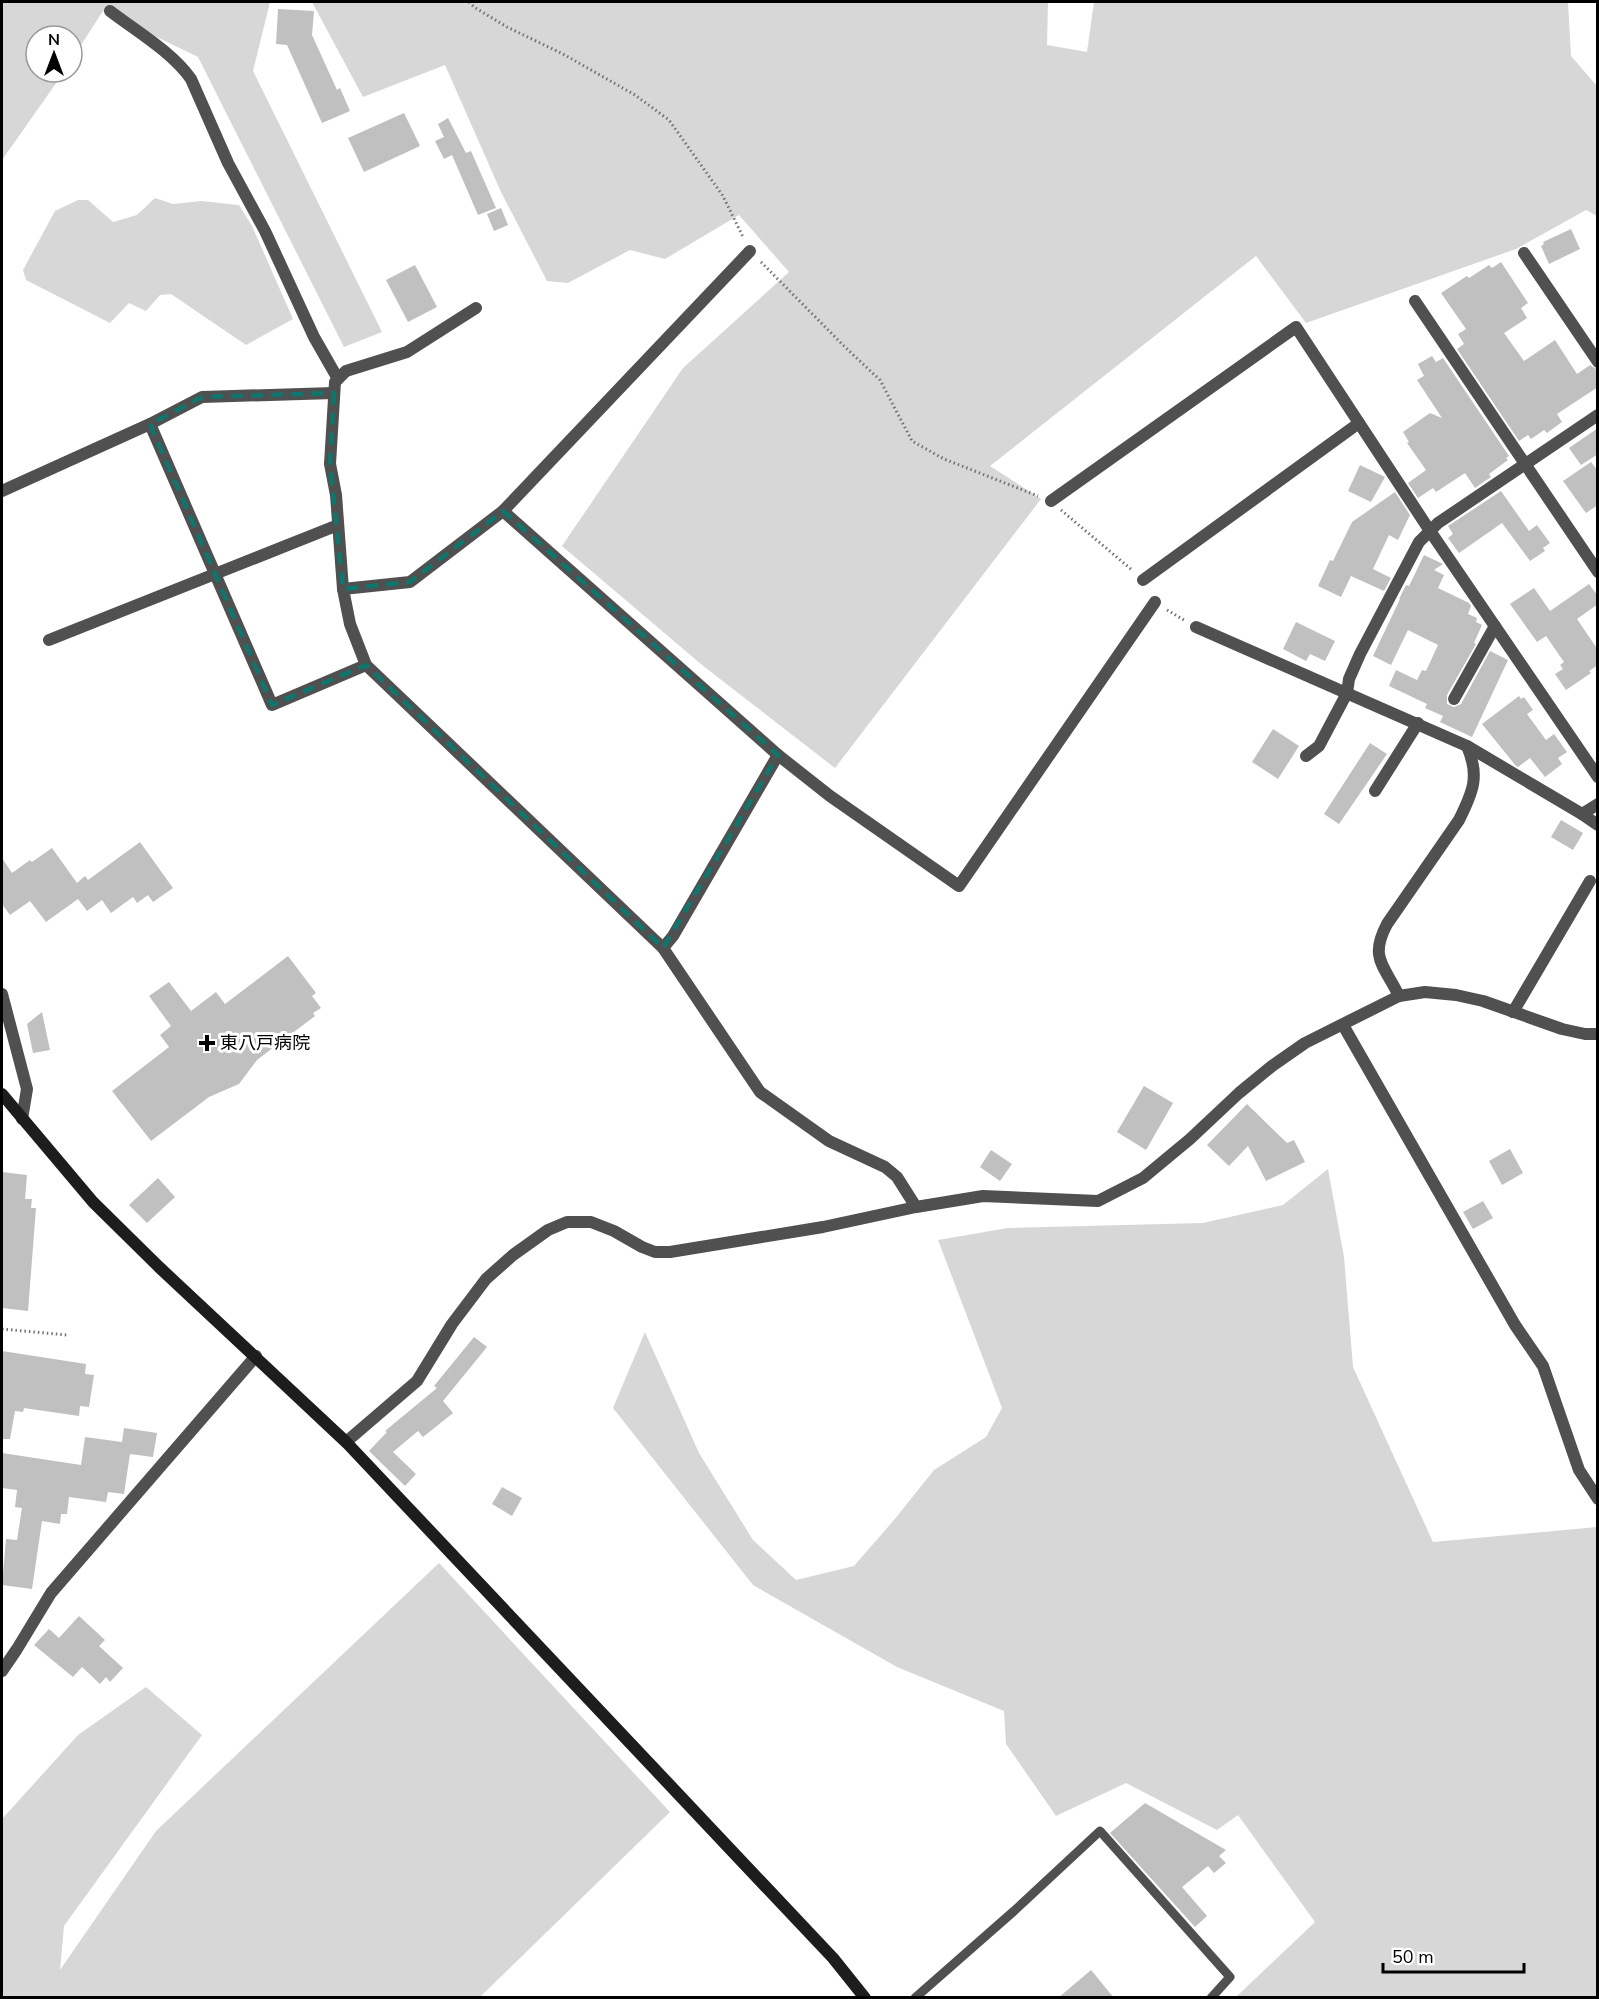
<svg xmlns="http://www.w3.org/2000/svg" width="1599" height="1999" font-family="'Nunito Sans','Noto Sans JP',sans-serif">
  <rect width="100%" height="100%" fill="#fff"/>
  <g fill="#d7d7d7">
    <path d="M2,2H270L253,71L382,332L344,347L198,57L103,11L72,59V36H36V72H64L2,160Z"/>
    <path d="M312,2H1048L1047,45L1087,52L1094,2H1568L1571,56L1597,86V216L1586,210L1516,249L1306,323L1256,256L990,466L1041,499L835,768L702,665L562,546L683,368L789,272L739,215L665,259L630,250L568,283L547,281L501,192L445,65L363,97Z"/>
    <path d="M155,198L173,204L201,201L239,205L252,226L293,319L246,345L171,294L160,295L146,311L129,303L110,323L26,280L23,270L55,211L78,200H88L113,222L137,215Z"/>
    <path d="M1328,1169L1344,1257L1353,1367L1433,1542L1597,1527V1997H1236L1315,1922L1238,1815L1217,1830L1126,1783L1056,1816L1006,1744L1004,1711L897,1667L753,1585L613,1408L645,1332L699,1453L753,1540L796,1580L854,1566L894,1520L934,1470L986,1437L1002,1408L938,1240L1008,1228L1203,1223L1283,1205Z"/>
    <path d="M439,1563L670,1812L480,1997H2V1819L78,1735L146,1687L202,1735L64,1926L60,1970L156,1831Z"/>
  </g>
  <g fill="#c0c0c0">
    <path d="M278,9L314,11L312,35L337,90L340,88L350,111L322,123L287,45L276,44Z"/>
    <path d="M404,113L420,146L364,172L348,138Z"/>
    <path d="M448,118L466,153L471,151L496,208L478,215L452,155L444,159L435,141L444,137L438,124Z"/>
    <path d="M501,208L508,225L494,231L487,214Z"/>
    <path d="M1571,229L1580,249L1549,264L1541,246L1544,244L1543,242Z"/>
    <path d="M1501,262L1528,303L1521,308L1527,318L1504,333L1524,361L1555,340L1577,374L1590,365L1598,370V387L1557,414L1562,422L1547,433L1544,430L1531,439L1528,435L1519,441L1457,349L1464,344L1458,334L1466,329L1441,293L1467,276L1469,278L1489,265L1492,268Z"/>
    <path d="M415,265L437,307L408,322L386,280Z"/>
    <path d="M1432,356L1436,362L1443,358L1509,456L1506,458L1508,460L1489,474L1491,477L1475,488L1465,473L1436,492L1433,488L1418,498L1408,483L1426,470L1407,443L1409,442L1403,432L1430,413L1442,418L1417,380L1424,376L1418,364Z"/>
    <path d="M1598,428V454L1581,465L1569,448Z"/>
    <path d="M1591,462L1598,471V505L1586,513L1563,481Z"/>
    <path d="M1360,465L1385,477L1371,502L1348,491Z"/>
    <path d="M1501,491L1529,531L1537,525L1550,543L1543,548L1545,551L1530,561L1502,523L1459,553L1448,538L1453,534L1448,526Z"/>
    <path d="M1395,492L1410,515L1398,540L1389,535L1373,569L1391,578L1384,591L1351,576L1341,597L1318,586L1330,560L1333,561L1352,522Z"/>
    <path d="M1424,555L1443,564L1434,570L1444,575L1438,588L1469,603L1471,606L1468,614L1477,618L1476,622L1482,625L1474,643L1476,644L1447,695V704L1454,707L1461,704L1490,651L1508,660L1472,737L1440,722L1443,716L1425,708L1427,704L1389,686L1396,670L1417,680L1422,670L1426,671L1438,645L1408,630L1391,665L1373,656L1400,599H1399L1406,585L1409,586Z"/>
    <path d="M1589,584L1598,596V604L1577,619L1598,650V665L1589,671L1591,673L1566,690L1555,674L1563,669L1560,665L1564,662L1546,636L1537,642L1510,604L1534,588L1550,611Z"/>
    <path d="M1296,622L1335,641L1325,661L1310,654L1306,661L1283,649Z"/>
    <path d="M1519,696L1521,699L1524,697L1533,710L1527,714L1546,740L1554,734L1567,752L1558,758L1562,764L1545,777L1530,758L1518,767L1516,766L1482,724Z"/>
    <path d="M1273,729L1299,746L1278,779L1252,762Z"/>
    <path d="M1370,743L1387,754L1339,824L1324,814Z"/>
    <path d="M1561,820L1583,833L1573,850L1551,837Z"/>
    <path d="M140,842L173,888L153,902L148,895L137,903L133,897L111,913L102,900L87,911L78,899L46,922L30,901L10,915L2,904V858L12,873L30,860L32,862L52,848L77,883L85,876L88,880Z"/>
    <path d="M288,956L316,993L312,996L321,1008L313,1013L315,1016L257,1060L239,1084L209,1097L151,1141L112,1091L169,1047L160,1035L171,1026L149,996L169,982L191,1011L216,992L225,1004Z"/>
    <path d="M42,1012L50,1050L33,1053L27,1024Z"/>
    <path d="M1144,1086L1173,1103L1146,1150L1117,1132Z"/>
    <path d="M1247,1104L1287,1143L1294,1140L1305,1162L1266,1181L1248,1146L1229,1166L1207,1145Z"/>
    <path d="M1510,1149L1523,1173L1502,1185L1489,1161Z"/>
    <path d="M991,1150L1012,1164L1000,1181L980,1167Z"/>
    <path d="M2,1172L27,1175L25,1199H32L31,1208H36L28,1311L2,1308Z"/>
    <path d="M158,1178L175,1197L147,1223L129,1205Z"/>
    <path d="M1483,1201L1493,1218L1473,1229L1463,1212Z"/>
    <path d="M474,1337L487,1347L443,1401L453,1413L423,1437L418,1431L393,1452L416,1474L405,1486L369,1451L387,1432L385,1431L437,1388L434,1386Z"/>
    <path d="M2,1351L86,1364L85,1374L94,1375L89,1407L80,1406L79,1416L24,1408L23,1412L15,1411L10,1439H2Z"/>
    <path d="M124,1428L157,1433L153,1457L130,1454L124,1494L108,1492L106,1502L69,1497L67,1514H61L60,1524L42,1521L32,1589L2,1585L6,1539L17,1540L22,1508L15,1507L17,1490L2,1488V1453L81,1465L85,1437L122,1442Z"/>
    <path d="M502,1487L522,1498L512,1516L492,1504Z"/>
    <path d="M79,1616L105,1640L99,1646L123,1668L110,1682L106,1677L100,1684L82,1667L73,1677L34,1645L49,1629L59,1638Z"/>
    <path d="M1145,1803L1226,1850L1219,1856L1226,1863L1214,1873L1208,1866L1182,1887L1207,1916L1195,1927L1110,1833Z"/>
    <path d="M1091,1970L1114,1998H1058Z"/>
  </g>
  <g fill="none" stroke-linecap="round" stroke-linejoin="round">
    <g stroke="#727272" stroke-width="3" stroke-dasharray="1.5 3" stroke-linecap="butt">
      <path d="M469,2L474,7L507,27L563,54L635,95L669,120L723,196L743,237"/>
      <path d="M761,262L844,346L880,380L912,441L944,459L1038,496"/>
      <path d="M1061,510L1132,570"/>
      <path d="M1167,610L1184,620"/>
      <path d="M2,1329L67,1335"/>
    </g>
    <path stroke="#505050" stroke-width="9" d="M915,1998L1014,1911L1100,1831L1230,1977L1211,1998"/>
    <g stroke="#505050" stroke-width="12">
      <path d="M110,11C136,31 172,52 191,79L228,163L265,231L314,337L338,379"/>
      <path d="M750,251L503,511L410,582L343,589L350,624L366,665L663,948L760,1092L829,1141L885,1167L897,1177L916,1207"/>
      <path d="M1524,253L1598,362"/>
      <path d="M1415,301L1598,572"/>
      <path d="M1598,415L1438,523L1430,531L1598,777"/>
      <path d="M150,424L202,397L334,393"/>
      <path d="M2,491L150,424L272,705L366,665"/>
      <path d="M1051,501L1296,327L1430,531L1419,542L1360,654L1349,679L1347,693L1319,746L1306,756"/>
      <path d="M503,511L778,755L830,796L959,886L1155,602"/>
      <path d="M1143,580L1359,423"/>
      <path d="M343,589L336,495L330,464L335,382L346,371L407,352L476,308"/>
      <path d="M1196,627L1467,746L1582,814L1598,804"/>
      <path d="M49,640L338,525"/>
      <path d="M1454,699L1495,626"/>
      <path d="M1375,791L1418,723"/>
      <path d="M1582,814L1598,825"/>
      <path d="M663,948L673,936L778,755"/>
      <path d="M2,994L27,1089L22,1119"/>
      <path d="M1399,996C1384,965 1369,958 1387,924L1459,820C1473,792 1480,776 1467,746"/>
      <path d="M1513,1012L1590,881"/>
      <path d="M1343,1025L1515,1325L1543,1366L1579,1470L1598,1499"/>
      <path d="M346,1442L417,1381L452,1324L486,1279L513,1255L548,1230L567,1222H591L614,1231L642,1247L655,1252H670L823,1227L916,1207L983,1196L1098,1201L1143,1178L1190,1139L1239,1093L1272,1066L1305,1043L1399,996L1425,992L1456,995L1483,1001L1562,1029L1585,1034H1598"/>
      <path d="M2,1671L17,1649L51,1593L256,1356"/>
    </g>
    <path stroke="#1d1d1d" stroke-width="12" d="M2,1094L93,1202L159,1267L346,1442L833,1958L865,1998"/>
  </g>
  <path fill="none" stroke="#0f766e" stroke-width="4.5" stroke-dasharray="12 8" stroke-linejoin="round" d="M334,393L330,464L343,589L410,582L503,511L778,755L663,948L366,665L272,705L150,424L202,397Z"/>
  <path fill="#000" stroke="#fff" stroke-width="2" d="M204 1034h6v6h6v6h-6v6h-6v-6h-6v-6h6z"/>
  <g text-anchor="middle" stroke-width="6" stroke-linejoin="round" paint-order="stroke">
    <g font-size="18" fill="#000" stroke="#fff" text-anchor="start">
      <text x="220" y="1049">東八戸病院</text>
    </g>
  </g>
  <rect width="1599" height="1999" fill="none" stroke="#000000" stroke-width="6"/>
  <g transform="translate(54 54)"><circle r="28" fill="#ffffff" stroke="#999999" stroke-width="1.5"/>
  <path d="M0-4.5L10 22L0 15L-10 22Z" fill="#000000"/>
  <text y="-9" font-size="16" font-weight="bold" text-anchor="middle" fill="#000000">N</text>
  </g>
  <path d="M1383 1963v9h141v-9" fill="none" stroke="#000000" stroke-width="3"/>
  <text x="1392" y="1963" font-size="18" fill="#000000" stroke="#ffffff" stroke-width="4.5" paint-order="stroke">50 m</text>
</svg>
